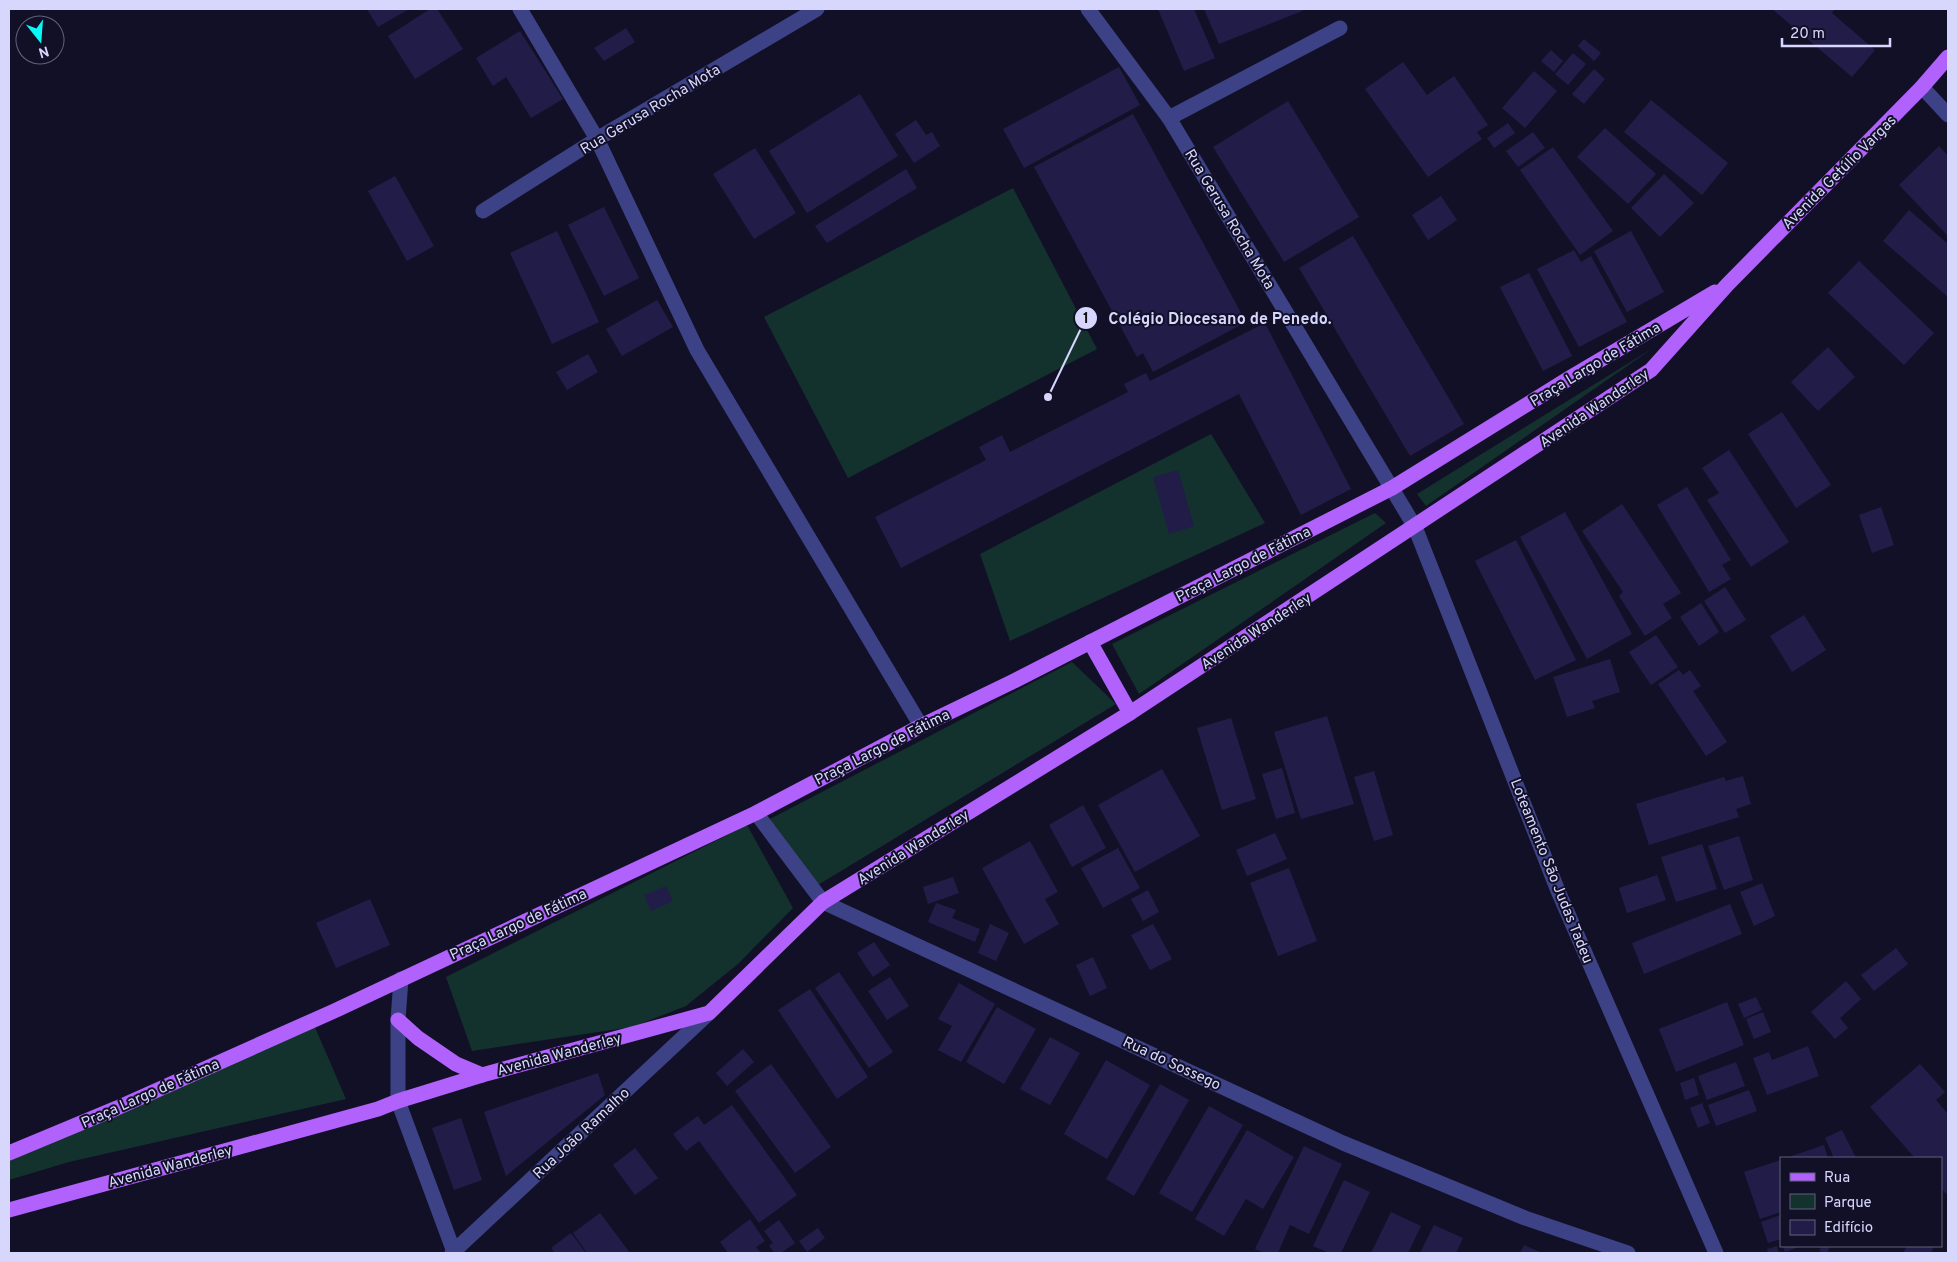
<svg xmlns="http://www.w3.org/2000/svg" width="1957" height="1262" font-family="Overpass,sans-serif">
  <rect width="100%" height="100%" fill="#121027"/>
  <g fill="#13312d">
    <path d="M1013,188L1097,349L848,478L764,317Z"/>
    <path d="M1653,348L1426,506L1417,494Z"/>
    <path d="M1211,434L1265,523L1010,641L980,554Z"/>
    <path d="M1375,513L1386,523L1139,694L1112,644Z"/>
    <path d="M1072,662L1116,704L818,885L768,820Z"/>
    <path d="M747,825L793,908L738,964L686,1006L632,1027L472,1051L446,977Z"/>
    <path d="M311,1018L346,1099L69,1162L9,1180V1147Z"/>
  </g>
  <g fill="#211d48">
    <path d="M367,9H409L378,27Z"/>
    <path d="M430,9H437L463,49L415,79L388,36Z"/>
    <path d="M1158,9H1194L1215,58L1184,71Z"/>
    <path d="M1204,9H1302V11L1219,44Z"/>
    <path d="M1772,9H1835L1832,13L1875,50L1852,77Z"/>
    <path d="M626,28L635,42L604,61L594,48Z"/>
    <path d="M520,31L563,99L531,118L506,77L493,86L476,58Z"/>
    <path d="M1584,39L1601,53L1594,61L1578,46Z"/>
    <path d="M1551,50L1563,61L1554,72L1541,61Z"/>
    <path d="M1573,53L1586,64L1568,85L1555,74Z"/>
    <path d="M1403,62L1427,95L1454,76L1488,125L1477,132L1482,139L1428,177L1365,89Z"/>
    <path d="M1119,67L1140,105L1024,168L1003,129Z"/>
    <path d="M1594,69L1605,79L1584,104L1572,94Z"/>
    <path d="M1534,71L1557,91L1525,128L1502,108Z"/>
    <path d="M860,94L898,156L807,213L769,151Z"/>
    <path d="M1651,100L1728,163L1702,195L1624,132Z"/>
    <path d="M1288,101L1359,217L1284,262L1213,147Z"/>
    <path d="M1133,114L1246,322L1153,372L1143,353L1137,357L1034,167Z"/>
    <path d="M916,120L926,135L932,132L940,146L914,163L895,134Z"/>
    <path d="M1508,123L1515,133L1494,148L1487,138Z"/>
    <path d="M1605,128L1656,174L1628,204L1577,157Z"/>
    <path d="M1533,132L1545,148L1518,167L1506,151Z"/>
    <path d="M1939,146L1948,156V236L1899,185Z"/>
    <path d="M1553,147L1613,231L1580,255L1520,170Z"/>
    <path d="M755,148L796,213L754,239L713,174Z"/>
    <path d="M906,169L917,188L827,243L815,226Z"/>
    <path d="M1664,174L1694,203L1660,237L1631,208Z"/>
    <path d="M395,176L434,246L407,261L368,191Z"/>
    <path d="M1441,196L1457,220L1428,240L1412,215Z"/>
    <path d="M604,207L639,278L604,296L568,225Z"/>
    <path d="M1909,210L1948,244V297L1883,241Z"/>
    <path d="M557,231L599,322L552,344L510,253Z"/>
    <path d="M1631,231L1664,292L1627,312L1594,251Z"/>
    <path d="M1353,236L1464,424L1410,456L1299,268Z"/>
    <path d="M1574,250L1581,262L1591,256L1627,322L1579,347L1537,269Z"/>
    <path d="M1859,261L1934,333L1904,365L1828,293Z"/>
    <path d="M1529,273L1572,356L1543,371L1500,287Z"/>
    <path d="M657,300L673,327L622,356L606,329Z"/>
    <path d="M1265,323L1351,489L1301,515L1239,394L901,568L875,517L986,460L979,447L1002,435L1010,452L1128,392L1124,384L1146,373L1150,381Z"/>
    <path d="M1828,347L1855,377L1818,411L1791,382Z"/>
    <path d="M588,354L598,372L567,390L556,372Z"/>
    <path d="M1782,412L1831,485L1796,508L1748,434Z"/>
    <path d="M1729,450L1789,542L1751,567L1707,500L1719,493L1702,468Z"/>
    <path d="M1178,470L1194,526L1169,534L1153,477Z"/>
    <path d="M1687,487L1731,560L1722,565L1731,579L1709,592L1657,505Z"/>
    <path d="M1622,504L1681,593L1663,604L1672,618L1645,636L1619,596L1623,592L1582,531Z"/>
    <path d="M1881,507L1894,545L1872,553L1859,515Z"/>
    <path d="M1565,512L1632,634L1587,659L1520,537Z"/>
    <path d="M1516,540L1576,660L1535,680L1475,561Z"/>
    <path d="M1725,587L1746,620L1725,633L1704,601Z"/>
    <path d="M1701,603L1719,632L1699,646L1680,617Z"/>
    <path d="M1804,615L1826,650L1792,672L1770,636Z"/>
    <path d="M1656,635L1678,667L1651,685L1629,652Z"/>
    <path d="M1610,659L1620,692L1592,701L1595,708L1567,717L1553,677Z"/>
    <path d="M1679,670L1683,675L1690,670L1701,686L1693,691L1727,742L1706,756L1658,684Z"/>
    <path d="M1327,716L1354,804L1301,819L1274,732Z"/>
    <path d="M1231,718L1256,799L1222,810L1197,728Z"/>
    <path d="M1282,768L1295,813L1276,819L1262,774Z"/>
    <path d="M1162,769L1200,836L1135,872L1098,805Z"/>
    <path d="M1374,771L1393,835L1374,841L1354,777Z"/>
    <path d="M1743,776L1751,804L1736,809L1739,817L1649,845L1636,804L1724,777L1726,781Z"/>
    <path d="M1083,805L1106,848L1072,867L1049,825Z"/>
    <path d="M1275,833L1287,859L1247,876L1236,850Z"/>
    <path d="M1739,836L1753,880L1724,890L1708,846Z"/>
    <path d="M1030,841L1058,892L1045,899L1059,924L1024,944L982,868Z"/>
    <path d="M1702,844L1717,889L1676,902L1661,857Z"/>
    <path d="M1118,848L1140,888L1103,908L1081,868Z"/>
    <path d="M1289,868L1317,941L1278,956L1250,883Z"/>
    <path d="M1657,875L1666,900L1627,913L1619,888Z"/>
    <path d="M953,877L959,893L928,904L923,887Z"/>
    <path d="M1762,883L1775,916L1754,926L1740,892Z"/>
    <path d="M666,886L673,901L651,911L644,895Z"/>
    <path d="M1148,890L1159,912L1143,921L1131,899Z"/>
    <path d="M370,899L390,945L336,968L316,923Z"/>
    <path d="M936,903L956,910L952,918L980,929L975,942L928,922Z"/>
    <path d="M1730,904L1742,934L1644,974L1632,943Z"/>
    <path d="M990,924L1009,933L996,961L978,953Z"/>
    <path d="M1153,924L1172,959L1150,970L1131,935Z"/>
    <path d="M874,942L890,965L873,977L857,953Z"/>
    <path d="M1896,948L1908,964L1874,991L1861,975Z"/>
    <path d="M1093,957L1107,988L1090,996L1076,965Z"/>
    <path d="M839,972L893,1052L869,1068L815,988Z"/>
    <path d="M890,977L909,1006L887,1020L868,991Z"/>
    <path d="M1846,981L1861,999L1840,1018L1848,1028L1835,1039L1811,1012Z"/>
    <path d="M959,983L995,1004L961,1062L938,1050L952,1026L938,1019Z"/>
    <path d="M810,989L868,1077L837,1099L778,1010Z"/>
    <path d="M1756,997L1762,1010L1744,1018L1738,1004Z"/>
    <path d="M1727,1002L1744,1045L1676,1072L1659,1029Z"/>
    <path d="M997,1007L1036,1029L1004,1084L966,1062Z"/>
    <path d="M1763,1012L1771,1032L1754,1039L1746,1019Z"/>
    <path d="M1050,1037L1080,1053L1050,1105L1020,1089Z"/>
    <path d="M1808,1046L1819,1076L1767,1095L1753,1058L1769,1052L1772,1060Z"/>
    <path d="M743,1049L754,1062L727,1086L716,1073Z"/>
    <path d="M1106,1060L1150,1085L1107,1159L1064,1134Z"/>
    <path d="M1736,1062L1745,1086L1707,1100L1698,1076Z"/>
    <path d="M771,1064L831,1147L795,1173L735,1091Z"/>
    <path d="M1920,1064L1945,1092L1936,1100L1948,1114V1192L1946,1194L1941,1188V1158H1915L1870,1107Z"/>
    <path d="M598,1073L605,1095L506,1176L484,1112Z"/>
    <path d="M1694,1078L1699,1095L1685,1100L1680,1083Z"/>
    <path d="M1160,1084L1189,1100L1134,1196L1106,1179Z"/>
    <path d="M1749,1090L1757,1111L1716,1126L1708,1105Z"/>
    <path d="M1702,1103L1710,1123L1698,1128L1690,1108Z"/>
    <path d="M732,1105L797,1195L759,1223L699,1141L686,1151L673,1134L698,1116L704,1125Z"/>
    <path d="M1209,1106L1243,1125L1192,1212L1159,1193Z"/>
    <path d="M461,1118L482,1180L454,1190L432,1128Z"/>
    <path d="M1247,1130L1294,1157L1263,1209L1246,1199L1224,1236L1195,1219Z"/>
    <path d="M1842,1130L1856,1158H1834L1825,1138Z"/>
    <path d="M1824,1145L1828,1158H1786Z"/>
    <path d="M1304,1146L1342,1164L1309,1234L1290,1225L1278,1253H1265L1255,1249Z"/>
    <path d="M635,1148L658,1178L635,1195L613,1165Z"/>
    <path d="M1781,1160V1212L1760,1219L1744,1172Z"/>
    <path d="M1344,1180L1370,1192L1341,1253H1329L1313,1246Z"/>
    <path d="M1391,1212L1421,1226L1408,1253H1371Z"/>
    <path d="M600,1213L630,1253H587L573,1233Z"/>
    <path d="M1781,1215V1239L1768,1243L1761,1222Z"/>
    <path d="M750,1219L765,1241L756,1247L761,1253H728L720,1242Z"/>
    <path d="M779,1220L795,1243L781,1253H775L769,1246L773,1243L764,1231Z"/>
    <path d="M1434,1225L1463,1238L1456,1253H1420Z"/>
    <path d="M818,1228L825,1238L807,1252L799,1241Z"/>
    <path d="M571,1233L586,1253H555L551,1248Z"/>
    <path d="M1524,1245L1542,1253H1520Z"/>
    <path d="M1777,1246L1779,1253H1768L1767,1249Z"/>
    <path d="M1783,1246H1802L1785,1252Z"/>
    <path d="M1821,1246H1830L1827,1253L1819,1251Z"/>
    <path d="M1907,1246H1932L1934,1247L1931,1253H1903Z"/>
  </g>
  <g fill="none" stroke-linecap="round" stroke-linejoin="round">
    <g stroke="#3c4285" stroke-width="15">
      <path d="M520,9L597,139L697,350L921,726"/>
      <path d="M1088,9L1169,118L1415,527L1558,891L1716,1253"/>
      <path d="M1922,87L1948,115"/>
      <path d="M1169,118L1340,28"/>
      <path d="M483,211L597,139L817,9"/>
      <path d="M756,813L823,902L1343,1143L1525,1218L1628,1253"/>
      <path d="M401,979L398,1020V1101L454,1252"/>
      <path d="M452,1253L709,1013"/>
    </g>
    <g stroke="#b161fc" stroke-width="15">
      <path d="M1090,642L1130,713"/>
      <path d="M398,1020L418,1038L456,1064L482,1075"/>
      <path d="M9,1153L117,1108L332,1012L756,813L921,726L1012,682L1392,488L1568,379L1715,292"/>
      <path d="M9,1210L378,1109L398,1101L482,1075L709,1013L823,902L1130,713L1651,370L1727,285L1922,87L1948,57"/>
    </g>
  </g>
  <g text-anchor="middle" stroke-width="4" stroke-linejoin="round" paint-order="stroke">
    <g font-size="15" fill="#d7d7fe" stroke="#121027">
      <text transform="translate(650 109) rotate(-31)" y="5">Rua Gerusa Rocha Mota</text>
      <text transform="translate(1839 172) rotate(-45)" y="5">Avenida Getúlio Vargas</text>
      <text transform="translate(1230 219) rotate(59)" y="5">Rua Gerusa Rocha Mota</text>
      <text transform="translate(1595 364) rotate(-31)" y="5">Praça Largo de Fátima</text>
      <text transform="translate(1594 408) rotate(-34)" y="5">Avenida Wanderley</text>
      <text transform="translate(1243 564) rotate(-27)" y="5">Praça Largo de Fátima</text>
      <text transform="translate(1256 631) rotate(-33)" y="5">Avenida Wanderley</text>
      <text transform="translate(882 747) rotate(-27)" y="5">Praça Largo de Fátima</text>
      <text transform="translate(913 847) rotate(-32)" y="5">Avenida Wanderley</text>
      <text transform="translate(1552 871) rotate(68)" y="5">Loteamento São Judas Tadeu</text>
      <text transform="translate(518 924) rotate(-25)" y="5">Praça Largo de Fátima</text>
      <text transform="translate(559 1054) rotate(-15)" y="5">Avenida Wanderley</text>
      <text transform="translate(1172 1063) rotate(25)" y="5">Rua do Sossego</text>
      <text transform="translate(150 1093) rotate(-24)" y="5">Praça Largo de Fátima</text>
      <text transform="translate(581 1133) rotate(-43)" y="5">Rua João Ramalho</text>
      <text transform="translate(170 1166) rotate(-15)" y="5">Avenida Wanderley</text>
    </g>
  </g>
  <path fill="none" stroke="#d7d7fe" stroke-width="2" d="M1048 397L1086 318"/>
  <g fill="#d7d7fe" stroke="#121027" stroke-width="2">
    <circle cx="1048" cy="397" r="5"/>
    <circle cx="1086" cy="318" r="12"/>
  </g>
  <g font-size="15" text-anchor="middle" font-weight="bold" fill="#111">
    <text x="1086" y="323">1</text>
  </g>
  <g font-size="16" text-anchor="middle" font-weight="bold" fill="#d7d7fe" stroke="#121027" stroke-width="4" stroke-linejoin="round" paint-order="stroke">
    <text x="1220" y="324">Colégio Diocesano de Penedo.</text>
  </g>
  <rect width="1957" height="1262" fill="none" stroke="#d7d7fe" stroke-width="20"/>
  <rect x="1780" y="1157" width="162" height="90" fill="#121027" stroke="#61607d"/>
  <rect x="1790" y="1173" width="25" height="8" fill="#b161fc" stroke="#61607d"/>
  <text x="1824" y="1182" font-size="15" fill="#d7d7fe">Rua</text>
  <rect x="1790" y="1194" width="25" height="15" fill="#13312d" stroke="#61607d"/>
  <text x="1824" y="1207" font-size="15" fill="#d7d7fe">Parque</text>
  <rect x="1790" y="1220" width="25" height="15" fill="#211d48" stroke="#61607d"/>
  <text x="1824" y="1232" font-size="15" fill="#d7d7fe">Edifício</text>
  <g transform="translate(40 40) rotate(163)"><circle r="24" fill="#121027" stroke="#61607d"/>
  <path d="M0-4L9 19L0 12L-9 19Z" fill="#07faf7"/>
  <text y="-8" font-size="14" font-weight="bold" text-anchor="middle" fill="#d7d7fe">N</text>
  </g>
  <path d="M1782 38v8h108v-8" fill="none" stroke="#d7d7fe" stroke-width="2.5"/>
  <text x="1790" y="38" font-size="15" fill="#d7d7fe" stroke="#121027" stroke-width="4" paint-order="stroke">20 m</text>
</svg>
